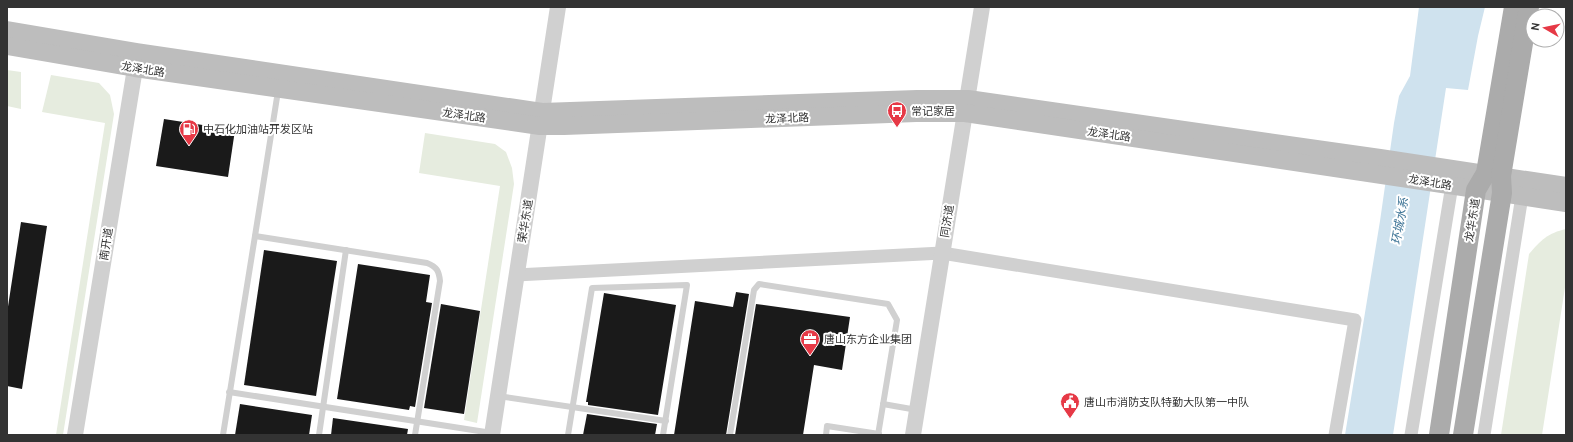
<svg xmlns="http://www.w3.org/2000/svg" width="1573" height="442" font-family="Cabin,'Noto Sans SC',sans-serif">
  <rect width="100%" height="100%" fill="#fff"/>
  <g fill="#e6ecdf">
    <path d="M7,70L21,72V109L7,106Z"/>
    <path d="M51,75L99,83L110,95L114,114L63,435H56L105,123L42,112Z"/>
    <path d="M425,133L495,144L506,152L512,168L514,184L477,423L464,420L500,186L419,173Z"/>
    <path d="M1566,229V281L1542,435H1501L1529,254C1541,240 1548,233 1566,229Z"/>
  </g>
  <path fill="#cfe2ee" d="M1419,7H1485L1478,36L1468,90L1446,88L1393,435H1345L1380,221L1394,123L1399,96L1410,76Z"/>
  <g fill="#1a1a1a">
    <path d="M164,119L235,130L228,177L156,166Z"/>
    <path d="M21,222L47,226L22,389L7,386V313Z"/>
    <path d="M264,250L337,261L316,396L244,385Z"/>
    <path d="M358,264L430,275L426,302L432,303L415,407L410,406L409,410L337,399Z"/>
    <path d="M736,292L749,294L726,435H674L695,301L733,307Z"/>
    <path d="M604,293L676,305L658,415L588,405V402H586Z"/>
    <path d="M441,304L480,311L464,414L424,408Z"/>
    <path d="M756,304L850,317L842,370L814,365L803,435H735Z"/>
    <path d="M240,404L312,415L309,435H235Z"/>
    <path d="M587,414L657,424L655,435H583Z"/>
    <path d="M333,418L408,429L407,435H331Z"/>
  </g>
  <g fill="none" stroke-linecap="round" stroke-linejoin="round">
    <g stroke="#d0d0d0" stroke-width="6">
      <path d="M255,236L278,91"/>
      <path d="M229,392L492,433"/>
      <path d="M498,396L666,421"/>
      <path d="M883,404L917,410"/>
      <path d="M223,435L255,236L427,263C437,267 439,271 440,281L415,435"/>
      <path d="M319,435L346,250"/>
      <path d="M568,435L592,288L687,285L663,435"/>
      <path d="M730,435L754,290L759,284L888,304L897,320L878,435"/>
      <path d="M826,435L827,426L879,434"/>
    </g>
    <g stroke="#d0d0d0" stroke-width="13">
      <path d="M516,275L942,253L1355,320L1335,435"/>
      <path d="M1411,435L1452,185"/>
      <path d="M1484,435L1522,196"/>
    </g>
    <g stroke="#d0d0d0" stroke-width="16">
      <path d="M75,435L137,56"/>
      <path d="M492,435L558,7"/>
      <path d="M913,435L982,7"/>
    </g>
    <g stroke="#bdbdbd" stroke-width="18">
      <path d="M7,30L137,52L542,112L917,99H968L1380,158L1566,186"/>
      <path d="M7,46L135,68L540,126H564L916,113H965C1166,142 1366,172 1566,203"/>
    </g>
    <g stroke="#ababab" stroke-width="20">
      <path d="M1439,435L1476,190L1486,173L1514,7"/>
      <path d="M1463,435L1502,193L1501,176L1529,7"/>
    </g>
  </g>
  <defs>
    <symbol id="bus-pin" viewBox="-11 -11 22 30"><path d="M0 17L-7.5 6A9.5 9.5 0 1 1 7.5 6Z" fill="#e63946" stroke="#fff"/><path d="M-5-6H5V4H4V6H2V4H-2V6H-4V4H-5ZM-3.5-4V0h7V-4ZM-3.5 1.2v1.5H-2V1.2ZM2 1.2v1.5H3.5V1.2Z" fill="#fff"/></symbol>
    <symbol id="fuel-pin" viewBox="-11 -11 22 30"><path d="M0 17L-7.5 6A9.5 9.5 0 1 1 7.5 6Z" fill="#e63946" stroke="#fff"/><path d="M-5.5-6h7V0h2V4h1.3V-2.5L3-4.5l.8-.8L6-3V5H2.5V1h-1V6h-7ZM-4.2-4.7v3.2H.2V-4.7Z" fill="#fff"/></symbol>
    <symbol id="office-pin" viewBox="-11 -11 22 30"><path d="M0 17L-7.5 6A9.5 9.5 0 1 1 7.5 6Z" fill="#e63946" stroke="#fff"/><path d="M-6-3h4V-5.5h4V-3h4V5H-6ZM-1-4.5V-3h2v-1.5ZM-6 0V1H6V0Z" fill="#fff"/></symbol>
    <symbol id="civic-pin" viewBox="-11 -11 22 30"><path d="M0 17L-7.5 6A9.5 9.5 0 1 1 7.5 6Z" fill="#e63946" stroke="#fff"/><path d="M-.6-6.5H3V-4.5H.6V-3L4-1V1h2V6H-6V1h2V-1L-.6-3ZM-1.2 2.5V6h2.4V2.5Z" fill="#fff"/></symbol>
  </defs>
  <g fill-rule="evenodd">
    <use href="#bus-pin" x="886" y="100" width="22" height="30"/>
    <use href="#fuel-pin" x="178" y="118" width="22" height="30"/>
    <use href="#office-pin" x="799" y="328" width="22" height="30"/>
    <use href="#civic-pin" x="1059" y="391" width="22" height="30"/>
  </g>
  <g text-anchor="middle" stroke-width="4" stroke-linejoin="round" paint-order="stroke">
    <g font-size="11" fill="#333" stroke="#fff">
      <text transform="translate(143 69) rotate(9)" y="4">龙泽北路</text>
      <text transform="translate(464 115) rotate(8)" y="4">龙泽北路</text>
      <text transform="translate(787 118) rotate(-2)" y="4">龙泽北路</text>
      <text transform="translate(1109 134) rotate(8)" y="4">龙泽北路</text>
      <text transform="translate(1430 182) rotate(9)" y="4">龙泽北路</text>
      <text transform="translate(1472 220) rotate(-81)" y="4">龙华东道</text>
      <text transform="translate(525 221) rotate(-81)" y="4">荣华东道</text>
      <text transform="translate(947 221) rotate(-81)" y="4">同济道</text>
      <text transform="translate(106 244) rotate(-81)" y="4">南开道</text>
    </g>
    <g font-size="11" fill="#333" stroke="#fff" text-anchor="start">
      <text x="911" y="115">常记家居</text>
      <text x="203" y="133">中石化加油站开发区站</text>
      <text x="824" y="343">唐山东方企业集团</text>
      <text x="1084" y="406">唐山市消防支队特勤大队第一中队</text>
    </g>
    <g font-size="12" font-style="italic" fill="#3f7597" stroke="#fff">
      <text transform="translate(1400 221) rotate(-80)" y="4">环城水系</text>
    </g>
  </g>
  <rect width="1573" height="442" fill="none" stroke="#333333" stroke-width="16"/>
  <g transform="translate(1545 28) rotate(279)"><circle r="19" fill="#ffffff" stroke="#adadad"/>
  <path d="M0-3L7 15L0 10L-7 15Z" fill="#e63946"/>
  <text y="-6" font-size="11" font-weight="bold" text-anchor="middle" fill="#333333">N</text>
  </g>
</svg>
